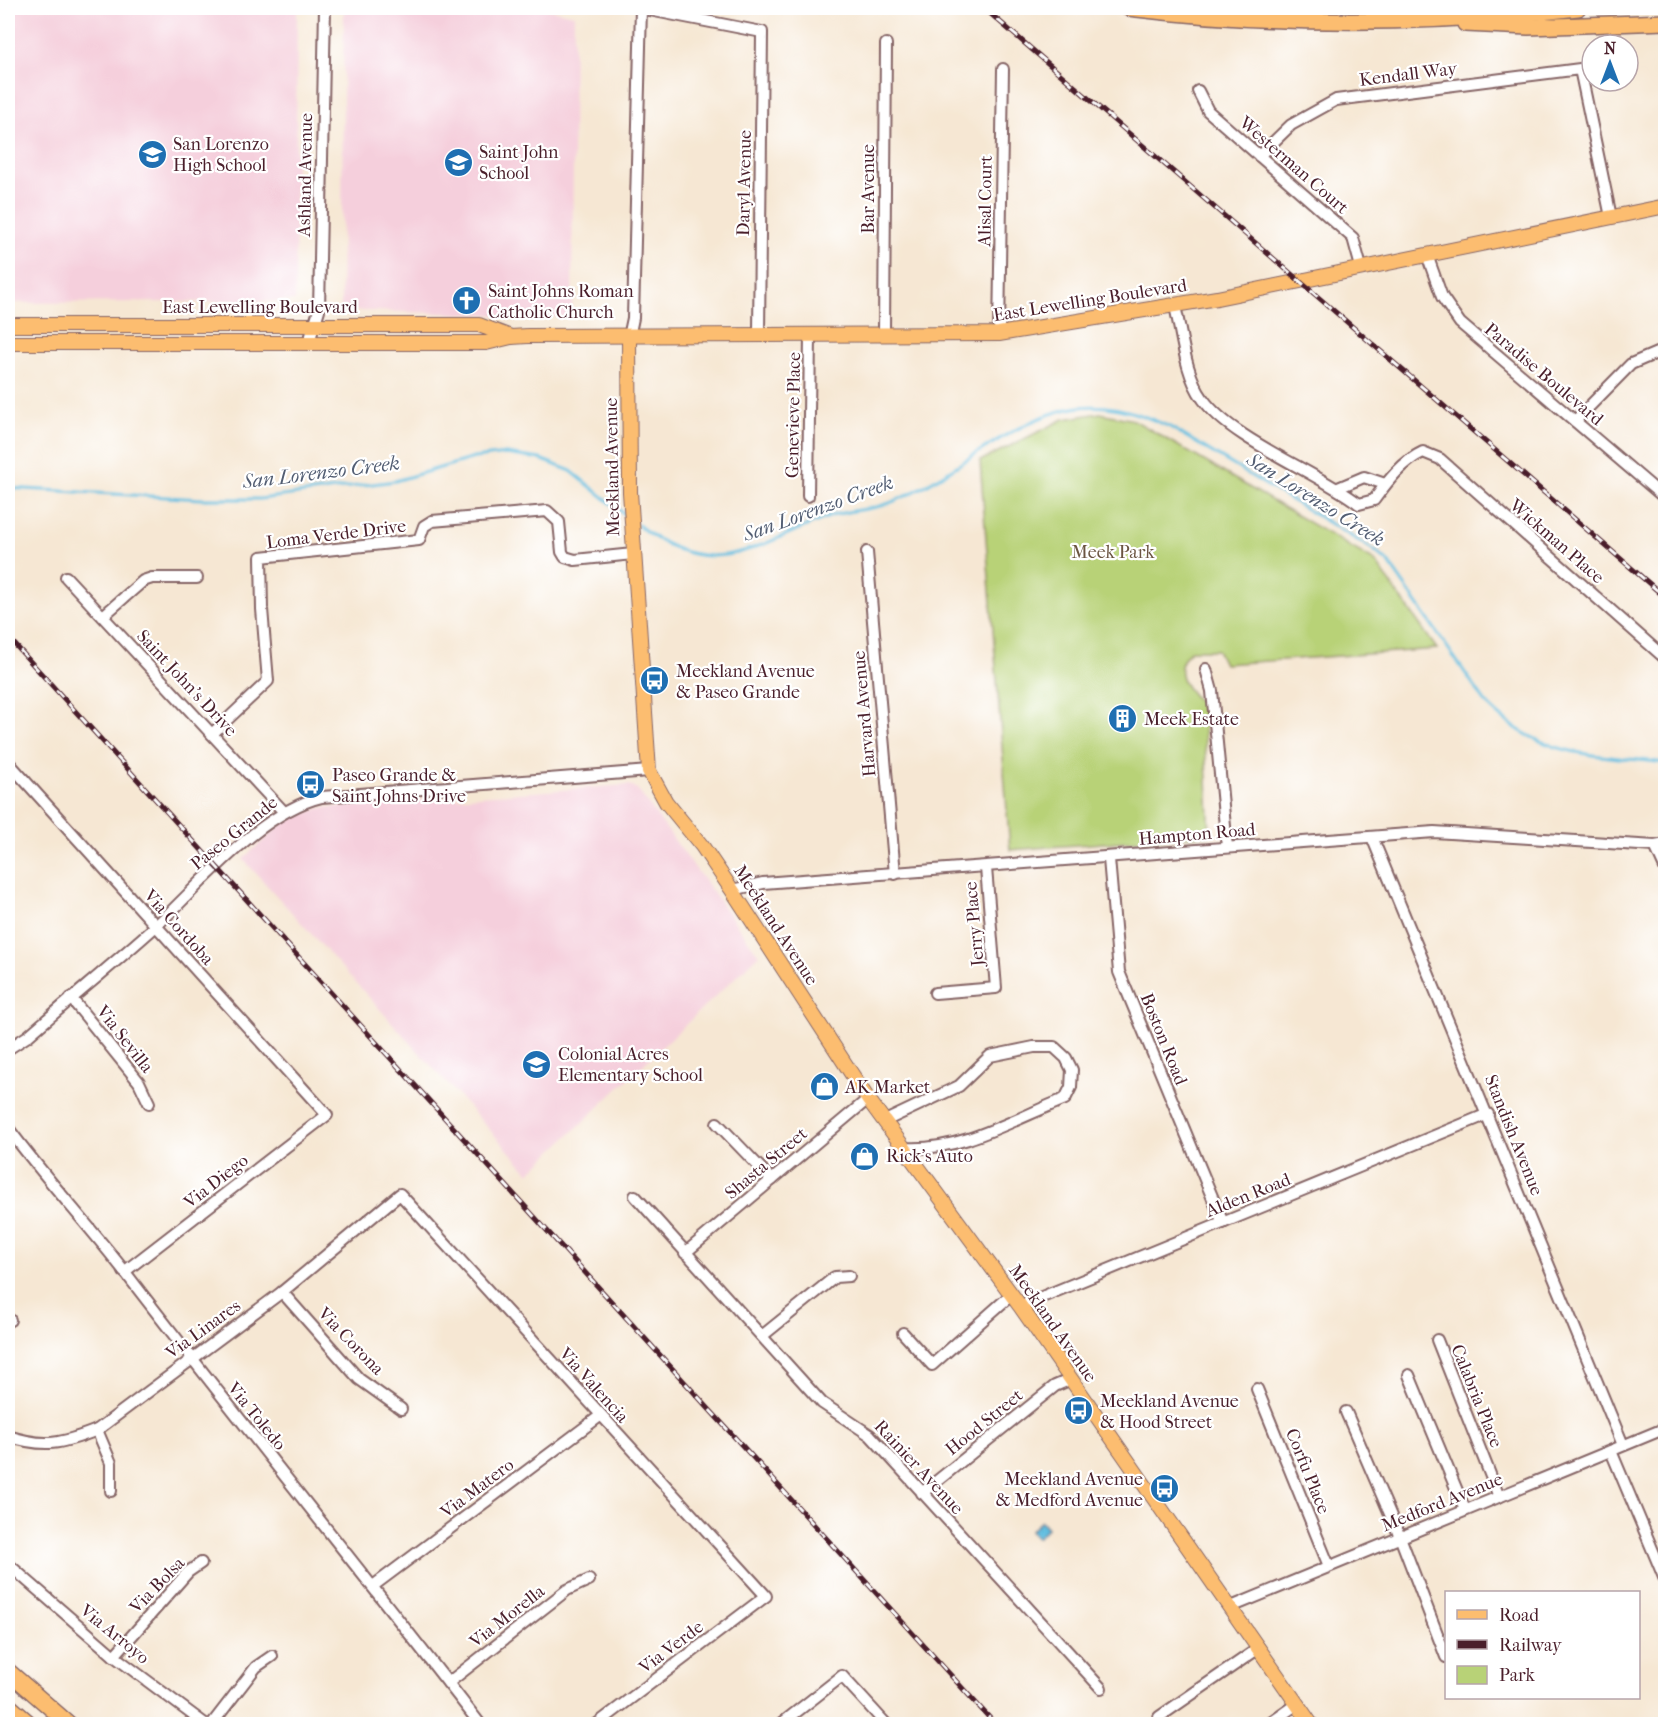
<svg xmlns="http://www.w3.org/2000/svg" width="1673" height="1732" font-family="'IM FELL French Canon',serif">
  <rect width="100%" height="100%" fill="#fff"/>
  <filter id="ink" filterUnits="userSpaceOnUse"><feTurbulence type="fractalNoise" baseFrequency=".0167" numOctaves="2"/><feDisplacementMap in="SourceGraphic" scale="12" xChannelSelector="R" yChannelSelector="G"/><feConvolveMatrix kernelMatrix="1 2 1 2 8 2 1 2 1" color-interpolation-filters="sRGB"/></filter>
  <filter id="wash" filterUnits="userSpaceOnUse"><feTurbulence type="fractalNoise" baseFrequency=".008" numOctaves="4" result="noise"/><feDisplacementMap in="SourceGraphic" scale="24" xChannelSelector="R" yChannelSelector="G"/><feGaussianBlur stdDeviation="1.35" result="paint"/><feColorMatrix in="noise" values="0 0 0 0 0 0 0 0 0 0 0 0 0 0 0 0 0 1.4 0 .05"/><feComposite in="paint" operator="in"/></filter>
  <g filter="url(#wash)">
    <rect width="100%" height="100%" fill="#f6e7d3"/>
    <g fill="#f5cfdc">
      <path d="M8,8H297L295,301L8,303Z"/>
      <path d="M344,8H543L574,15L572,317L341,310Z"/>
      <path d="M629,785L637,789L759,955L529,1173L243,859L286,820L320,808Z"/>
    </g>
    <path fill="#b8d277" stroke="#817851" stroke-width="1.5" d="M1100,413L1134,420L1375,561L1437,649L1224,664L1217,650H1191C1169,671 1186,688 1203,706L1210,835L1010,850L980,461L1064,419Z"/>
    <path fill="#61bddf" stroke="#566e85" stroke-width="1.5" d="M1041,1521L1047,1528L1037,1538L1030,1531Z"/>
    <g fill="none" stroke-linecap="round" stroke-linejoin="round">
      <g stroke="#61bddf" stroke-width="3">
        <path d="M8,488L202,499H260L395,481L474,458L506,454L540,459L571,471L628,517"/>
        <path d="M638,525C711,585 756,544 831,516C846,511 864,510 880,506C892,503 906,496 917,490C963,465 1011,425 1060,411C1099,399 1135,411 1170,427L1374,550L1389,563L1486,703C1540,759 1594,754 1666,763"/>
      </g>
    </g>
  </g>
  <g filter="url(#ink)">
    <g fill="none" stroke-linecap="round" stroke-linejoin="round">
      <defs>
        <g id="minor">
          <path d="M639,8L762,32L759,334"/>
          <path d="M1198,91L1208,111L1353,238L1361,267"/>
          <path d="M1259,156L1291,125L1336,100L1580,69L1611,217"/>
          <path d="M1427,255L1442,297L1460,323L1666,499"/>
          <path d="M1175,306C1182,335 1185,375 1203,399C1232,440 1316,471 1359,504L1374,500C1387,482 1403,461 1423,452L1440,459L1666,659"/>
          <path d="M884,334L886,44"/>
          <path d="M999,334L1003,69"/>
          <path d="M629,337L633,318L641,8"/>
          <path d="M309,342L319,310L325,8"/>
          <path d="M1575,421L1631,364L1666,349"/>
          <path d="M1338,488L1364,477L1385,484"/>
          <path d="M808,496L810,335"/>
          <path d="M867,552L895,874"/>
          <path d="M66,577L284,812"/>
          <path d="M103,616L143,581L152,578H197"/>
          <path d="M1206,669L1212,691L1227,847"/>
          <path d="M212,734L268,681L262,609L261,557L419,540L424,526L432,521L547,511L559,522L562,552L565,557L575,560L633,554"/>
          <path d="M8,762L327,1115L124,1272"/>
          <path d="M1372,837L1623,1445"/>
          <path d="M1655,846L1666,870"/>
          <path d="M1109,859L1119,972L1223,1223"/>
          <path d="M732,890L763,883L1434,832L1655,846L1666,844"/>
          <path d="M935,993L996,988L986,868"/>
          <path d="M71,998L139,1082L149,1103"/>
          <path d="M8,1049L28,1036C70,999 115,963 157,925C202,883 262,811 322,797L649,771"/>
          <path d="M885,1121L959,1086L990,1056L1034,1047H1054L1066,1058L1072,1070L1071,1087L1065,1099C1014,1119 960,1152 905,1148"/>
          <path d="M717,1123L772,1180"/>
          <path d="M8,1128C45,1178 87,1223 125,1272C242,1424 363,1573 480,1724"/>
          <path d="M635,1196L822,1403L870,1435L1101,1688"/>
          <path d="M685,1253L868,1099"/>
          <path d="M282,1292L359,1379L401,1409"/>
          <path d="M1020,1306L1488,1114"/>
          <path d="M8,1321L10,1320"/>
          <path d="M903,1333L932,1365L1011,1295"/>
          <path d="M762,1336L835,1277L849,1276"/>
          <path d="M1437,1340L1499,1497"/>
          <path d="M1409,1375L1465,1510"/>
          <path d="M1257,1389L1329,1566"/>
          <path d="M1346,1412L1400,1537L1446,1657"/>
          <path d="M97,1430L111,1463V1491"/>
          <path d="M8,1436C44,1448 62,1444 97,1430L282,1292L400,1194L766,1596L597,1724"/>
          <path d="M1611,1451L1666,1582"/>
          <path d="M922,1493L1055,1386L1069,1380"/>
          <path d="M8,1564L114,1656L205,1724"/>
          <path d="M373,1586L600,1416"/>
          <path d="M1231,1607L1666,1428"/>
          <path d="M114,1656L188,1572L201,1563"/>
          <path d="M448,1683L567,1590L589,1580"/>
          <path d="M1159,1717L1259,1648"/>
          <path d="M212,1724L256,1667L272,1656"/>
          <path d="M781,1724L842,1676L886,1724"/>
          <path d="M1269,1724L1296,1705"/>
        </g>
        <g id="major">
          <path d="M8,325H479L511,337"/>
          <path d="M629,337L630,492L649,771L666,802L702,846L732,890L868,1099L1020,1306L1311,1724"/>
          <path d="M8,343H486L511,337L528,336L999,334L1217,298L1666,206"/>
        </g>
        <g id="highway">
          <path d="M1128,8C1277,26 1429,25 1578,8"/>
          <path d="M1465,24L1528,27L1666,22"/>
          <path d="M8,1671L69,1724"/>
          <path d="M8,1705L30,1724"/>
        </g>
      </defs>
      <use href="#minor" stroke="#866566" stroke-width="14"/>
      <use href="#major" stroke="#866566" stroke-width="16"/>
      <use href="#highway" stroke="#866566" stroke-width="18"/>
      <use href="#minor" stroke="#fff" stroke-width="10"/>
      <use href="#major" stroke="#fcbd6f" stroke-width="14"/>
      <use href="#highway" stroke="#fcbd6f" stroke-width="15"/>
      <defs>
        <g id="rail">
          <path d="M984,8L1666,598"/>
          <path d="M8,637L995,1724"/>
        </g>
      </defs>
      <use href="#rail" stroke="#4a1f2b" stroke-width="5"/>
      <use href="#rail" stroke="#fff" stroke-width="3" stroke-dasharray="9" stroke-linecap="butt"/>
    </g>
  </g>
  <defs>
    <symbol id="school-disc" viewBox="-11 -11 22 22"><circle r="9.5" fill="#1f6fb2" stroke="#fff"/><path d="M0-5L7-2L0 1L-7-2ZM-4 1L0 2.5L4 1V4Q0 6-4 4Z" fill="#fff"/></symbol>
    <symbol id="church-disc" viewBox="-11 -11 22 22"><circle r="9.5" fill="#1f6fb2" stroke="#fff"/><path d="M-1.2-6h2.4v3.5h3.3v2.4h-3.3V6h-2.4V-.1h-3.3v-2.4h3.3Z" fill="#fff"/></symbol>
    <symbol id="bus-disc" viewBox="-11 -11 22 22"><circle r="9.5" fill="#1f6fb2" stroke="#fff"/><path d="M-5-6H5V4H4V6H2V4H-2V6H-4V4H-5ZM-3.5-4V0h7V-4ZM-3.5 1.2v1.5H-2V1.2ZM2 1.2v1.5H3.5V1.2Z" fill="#fff"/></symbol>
    <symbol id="building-disc" viewBox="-11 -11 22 22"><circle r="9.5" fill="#1f6fb2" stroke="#fff"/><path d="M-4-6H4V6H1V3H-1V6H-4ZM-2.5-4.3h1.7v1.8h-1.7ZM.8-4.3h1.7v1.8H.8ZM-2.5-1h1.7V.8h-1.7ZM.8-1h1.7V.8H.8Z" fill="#fff"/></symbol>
    <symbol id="shop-disc" viewBox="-11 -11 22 22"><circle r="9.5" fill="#1f6fb2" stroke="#fff"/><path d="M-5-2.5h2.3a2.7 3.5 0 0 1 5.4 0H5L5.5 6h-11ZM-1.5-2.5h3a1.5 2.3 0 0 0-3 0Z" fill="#fff"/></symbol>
  </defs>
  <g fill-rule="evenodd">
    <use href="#school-disc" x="136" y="138" width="33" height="33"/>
    <use href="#school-disc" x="442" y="146" width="33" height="33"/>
    <use href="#church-disc" x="450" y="284" width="33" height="33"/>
    <use href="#bus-disc" x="638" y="664" width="33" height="33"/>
    <use href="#building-disc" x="1106" y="702" width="33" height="33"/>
    <use href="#bus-disc" x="294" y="768" width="33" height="33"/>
    <use href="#school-disc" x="520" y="1048" width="33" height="33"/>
    <use href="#shop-disc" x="808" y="1070" width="33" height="33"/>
    <use href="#shop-disc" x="848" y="1140" width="33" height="33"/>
    <use href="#bus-disc" x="1062" y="1394" width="33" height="33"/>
    <use href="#bus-disc" x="1148" y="1472" width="33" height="33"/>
  </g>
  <g text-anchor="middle" stroke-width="4.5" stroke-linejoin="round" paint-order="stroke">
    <g font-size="18" fill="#4a1f2b" stroke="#fff">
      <text transform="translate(1408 74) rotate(-7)" y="6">Kendall Way</text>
      <text transform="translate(1294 165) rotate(41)" y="6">Westerman Court</text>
      <text transform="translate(305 175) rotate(-89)" y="6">Ashland Avenue</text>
      <text transform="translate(744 183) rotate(-89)" y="6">Daryl Avenue</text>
      <text transform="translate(868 189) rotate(-90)" y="6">Bar Avenue</text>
      <text transform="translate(985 201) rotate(-89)" y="6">Alisal Court</text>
      <text transform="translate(1090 300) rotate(-9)" y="6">East Lewelling Boulevard</text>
      <text x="260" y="313">East Lewelling Boulevard</text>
      <text transform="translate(1544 374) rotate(40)" y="6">Paradise Boulevard</text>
      <text transform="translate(793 415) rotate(-89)" y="6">Genevieve Place</text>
      <text transform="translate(612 467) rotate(-91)" y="6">Meekland Avenue</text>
      <text transform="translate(336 534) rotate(-7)" y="6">Loma Verde Drive</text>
      <text transform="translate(1557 541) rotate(41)" y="6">Wickman Place</text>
      <text transform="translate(187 683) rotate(47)" y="6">Saint John's Drive</text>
      <text transform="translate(864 714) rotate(-95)" y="6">Harvard Avenue</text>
      <text transform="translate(234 833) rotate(-39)" y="6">Paseo Grande</text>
      <text transform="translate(1197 834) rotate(-5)" y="6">Hampton Road</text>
      <text transform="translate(974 924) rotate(-95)" y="6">Jerry Place</text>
      <text transform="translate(776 925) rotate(57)" y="6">Meekland Avenue</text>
      <text transform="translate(179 927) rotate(48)" y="6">Via Cordoba</text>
      <text transform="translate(125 1039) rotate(52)" y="6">Via Sevilla</text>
      <text transform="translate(1164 1039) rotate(68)" y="6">Boston Road</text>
      <text transform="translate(1514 1135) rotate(68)" y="6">Standish Avenue</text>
      <text transform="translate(766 1163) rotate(-40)" y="6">Shasta Street</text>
      <text transform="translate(216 1181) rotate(-38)" y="6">Via Diego</text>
      <text transform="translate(1248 1195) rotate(-22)" y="6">Alden Road</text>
      <text transform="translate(1053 1323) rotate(55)" y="6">Meekland Avenue</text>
      <text transform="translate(203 1329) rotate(-36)" y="6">Via Linares</text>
      <text transform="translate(351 1341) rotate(46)" y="6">Via Corona</text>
      <text transform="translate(594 1385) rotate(48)" y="6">Via Valencia</text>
      <text transform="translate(1477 1396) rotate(68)" y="6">Calabria Place</text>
      <text transform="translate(257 1416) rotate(51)" y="6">Via Toledo</text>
      <text transform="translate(984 1422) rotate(-39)" y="6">Hood Street</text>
      <text transform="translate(919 1467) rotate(47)" y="6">Rainier Avenue</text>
      <text transform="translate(1308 1471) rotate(68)" y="6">Corfu Place</text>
      <text transform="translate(477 1488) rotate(-37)" y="6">Via Matero</text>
      <text transform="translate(1442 1502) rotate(-22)" y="6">Medford Avenue</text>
      <text transform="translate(157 1585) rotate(-46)" y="6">Via Bolsa</text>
      <text transform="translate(507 1616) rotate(-38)" y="6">Via Morella</text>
      <text transform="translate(115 1634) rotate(39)" y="6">Via Arroyo</text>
      <text transform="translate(671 1647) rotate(-37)" y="6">Via Verde</text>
    </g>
    <g font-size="18" fill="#4a1f2b" stroke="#fff" text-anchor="start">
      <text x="173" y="150">San Lorenzo<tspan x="173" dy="21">High School</tspan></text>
      <text x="479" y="158">Saint John<tspan x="479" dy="21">School</tspan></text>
      <text x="488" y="297">Saint Johns Roman<tspan x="488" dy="21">Catholic Church</tspan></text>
      <text x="676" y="677">Meekland Avenue<tspan x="676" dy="21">&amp; Paseo Grande</tspan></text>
      <text x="1144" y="725">Meek Estate</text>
      <text x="332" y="781">Paseo Grande &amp;<tspan x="332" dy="21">Saint Johns Drive</tspan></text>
      <text x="558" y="1060">Colonial Acres<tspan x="558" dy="21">Elementary School</tspan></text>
      <text x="845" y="1093">AK Market</text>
      <text x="886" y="1162">Rick's Auto</text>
      <text x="1100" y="1407">Meekland Avenue<tspan x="1100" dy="21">&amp; Hood Street</tspan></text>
      <text x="1143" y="1485" text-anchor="end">Meekland Avenue<tspan x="1143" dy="21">&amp; Medford Avenue</tspan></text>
    </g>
    <g font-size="18" fill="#6b5542" stroke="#fff">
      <text x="1113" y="558">Meek Park</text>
    </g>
    <g font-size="20" font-style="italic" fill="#535e73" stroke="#fff">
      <text transform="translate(321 472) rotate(-7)" y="7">San Lorenzo Creek</text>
      <text transform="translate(1316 499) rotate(32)" y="7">San Lorenzo Creek</text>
      <text transform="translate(818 508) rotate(-20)" y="7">San Lorenzo Creek</text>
    </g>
  </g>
  <rect width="1673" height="1732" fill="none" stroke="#fff" stroke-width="30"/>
  <rect x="1445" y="1591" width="195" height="108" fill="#ffffff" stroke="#b7a5aa" stroke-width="1.5"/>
  <rect x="1457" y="1610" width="30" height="9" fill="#fcbd6f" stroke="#b7a5aa" stroke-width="1.5"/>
  <text x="1499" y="1621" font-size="18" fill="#4a1f2b">Road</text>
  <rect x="1457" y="1640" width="30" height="9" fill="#4a1f2b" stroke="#b7a5aa" stroke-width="1.5"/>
  <text x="1499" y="1651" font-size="18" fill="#4a1f2b">Railway</text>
  <rect x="1457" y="1666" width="30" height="18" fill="#b8d277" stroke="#b7a5aa" stroke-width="1.5"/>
  <text x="1499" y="1681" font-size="18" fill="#4a1f2b">Park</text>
  <g transform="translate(1610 63)"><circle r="28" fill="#ffffff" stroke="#b7a5aa" stroke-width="1.5"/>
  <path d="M0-4.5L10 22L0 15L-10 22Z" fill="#1f6fb2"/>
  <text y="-9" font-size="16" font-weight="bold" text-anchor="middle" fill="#4a1f2b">N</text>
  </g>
</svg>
